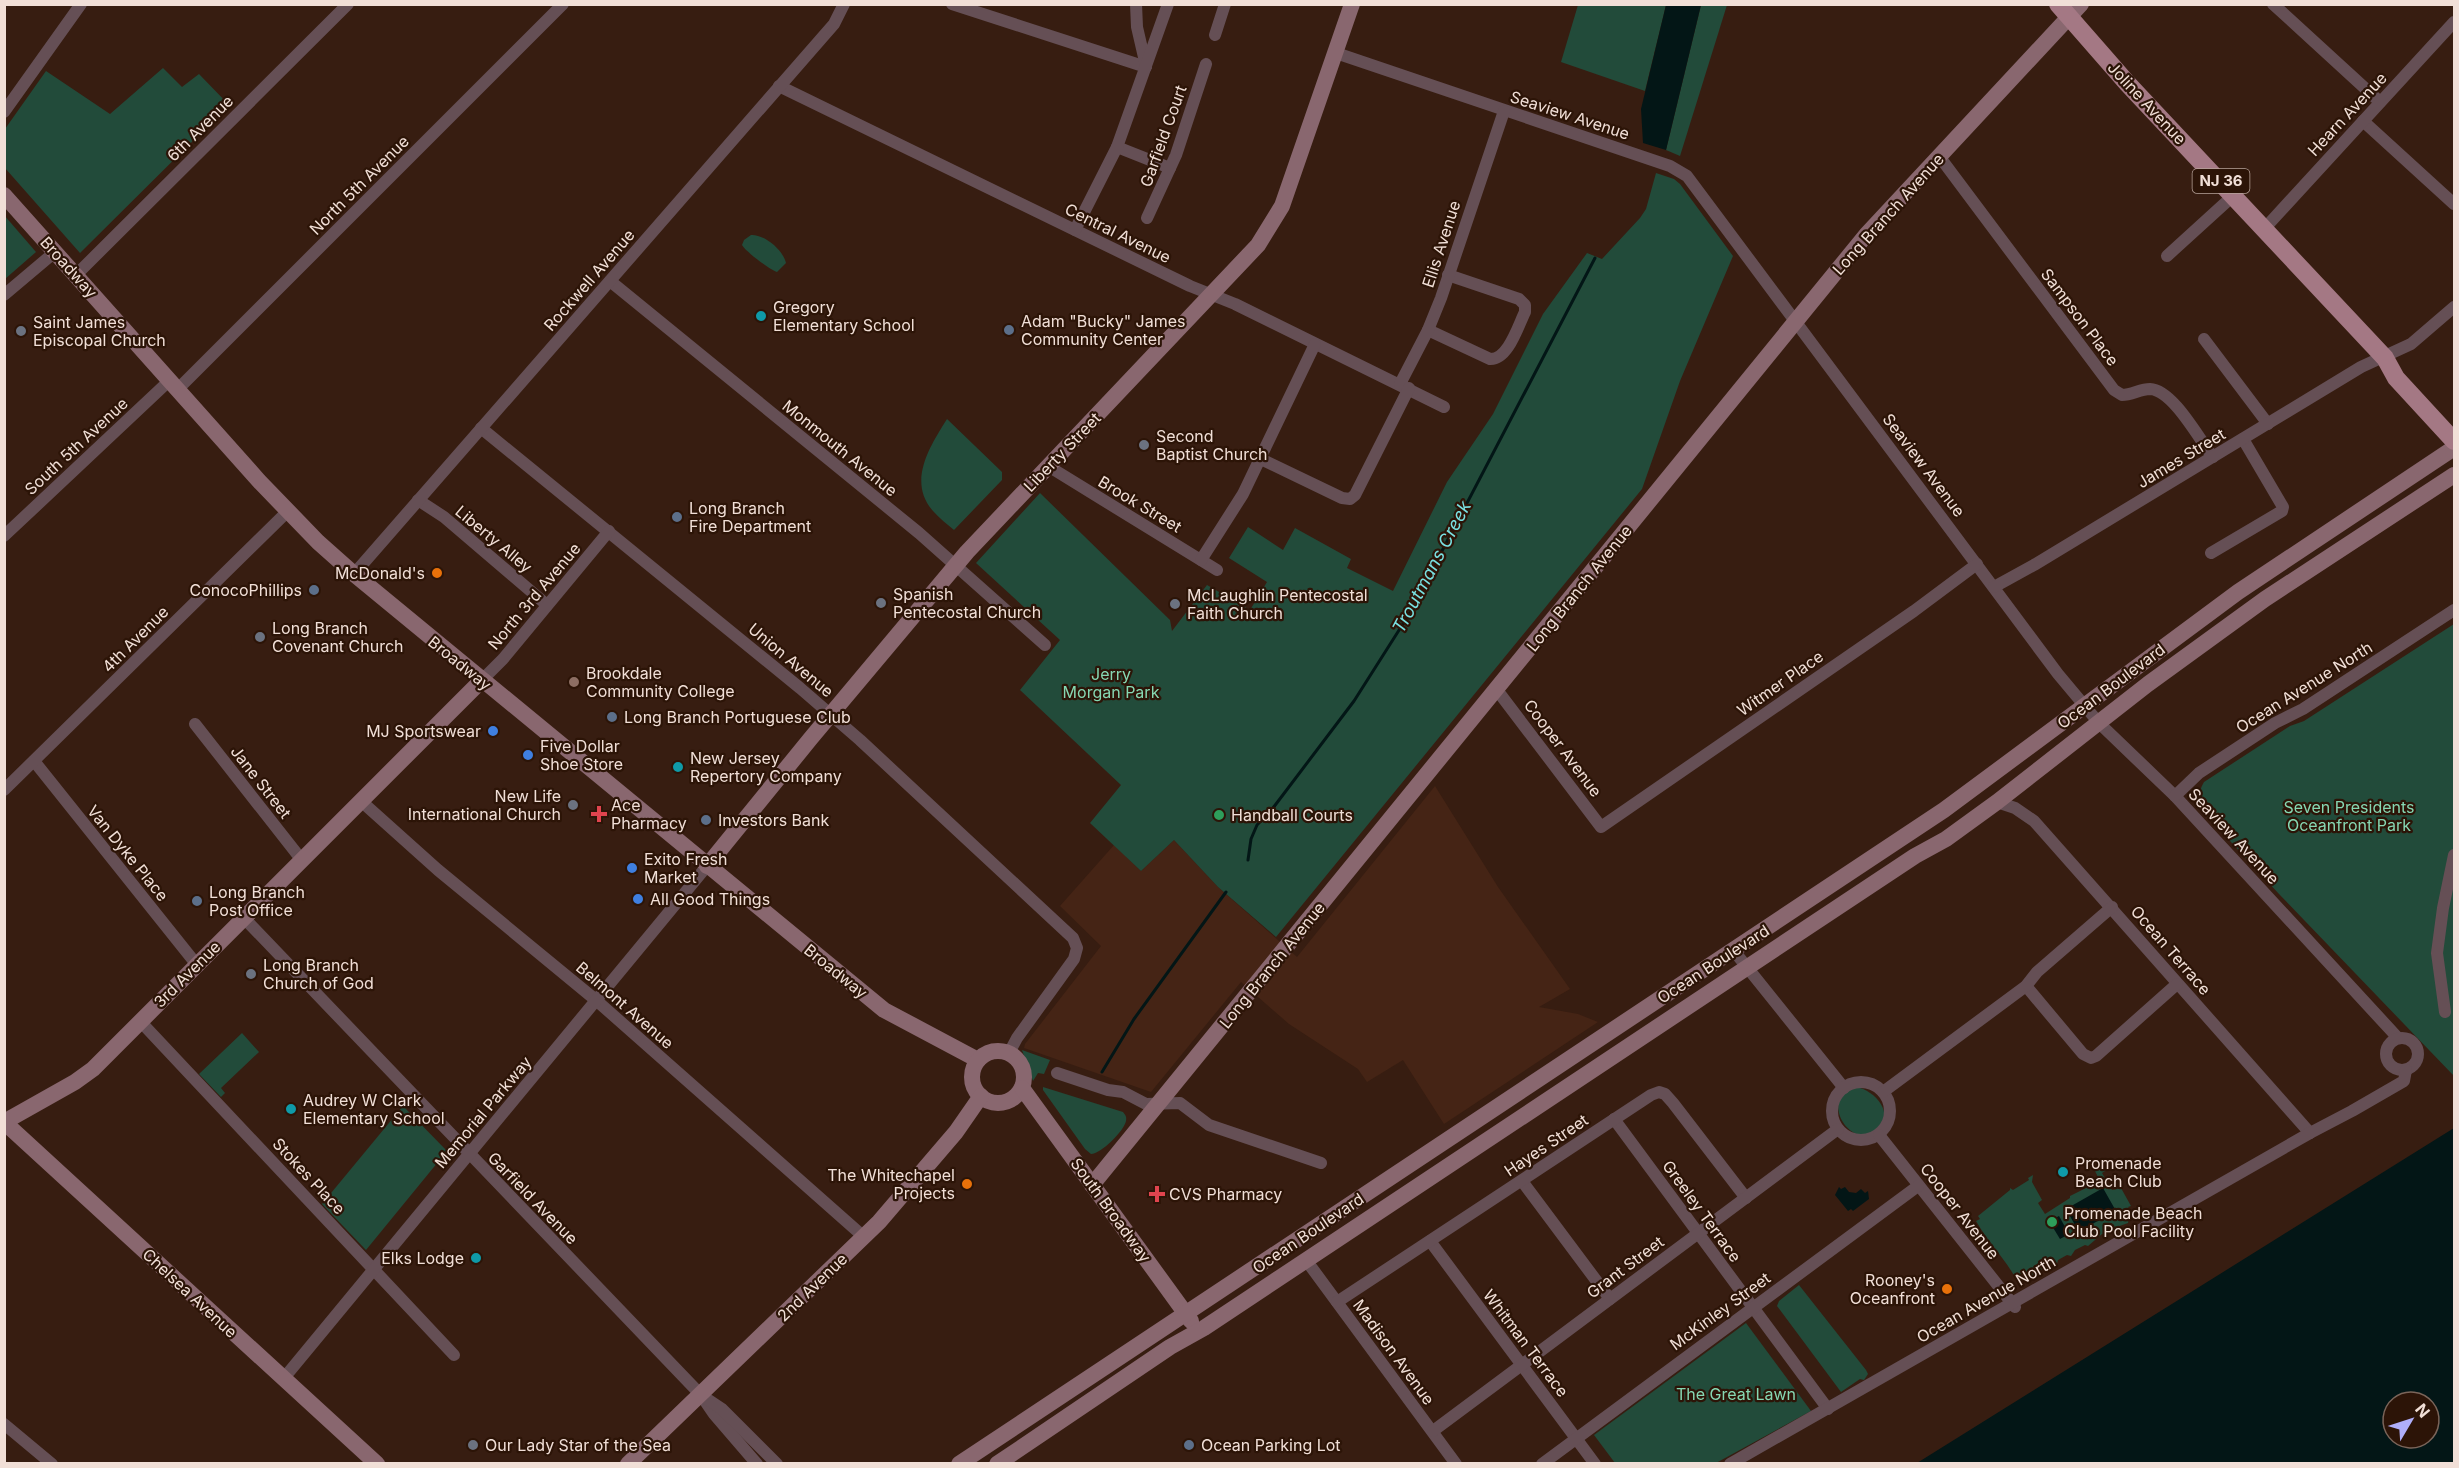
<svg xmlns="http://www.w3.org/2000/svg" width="2459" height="1468" font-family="Inter,sans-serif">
  <rect width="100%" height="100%" fill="#371d11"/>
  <path fill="#452415" d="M1435,786L1498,887L1570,989L1539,1007L1578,1014L1598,1022L1444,1124L1403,1060L1367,1082L1358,1069L1289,1024L1241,982L1151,1092L1024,1048L1025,1044L1101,946L1060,906L1114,845L1141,871L1174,840L1218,887L1297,957Z"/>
  <g fill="#224b3a">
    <path d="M1578,5H1666L1645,91L1561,62Z"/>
    <path d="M1701,5H1727L1680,156L1666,150Z"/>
    <path d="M163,68L182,87L199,74L229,105L80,253L5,168V129L46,71L110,114Z"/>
    <path d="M1656,173L1674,179L1680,184L1733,256L1680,381L1642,489L1276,937L1218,887L1174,840L1141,871L1090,823L1121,785L1020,690L1060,640L976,563L1040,493L1170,620L1172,631L1207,585L1250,610L1267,582L1229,558L1248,527L1283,550L1295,528L1351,559L1347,568L1393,591L1447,482L1493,414L1543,314L1587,253L1602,259L1640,218L1646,209Z"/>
    <path d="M4,215L36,252L5,279H4Z"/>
    <path d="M751,235C764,234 783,250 786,263L777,272C769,269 746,252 742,245L744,240Z"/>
    <path d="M947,419L1002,472V480L954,530C947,524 939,518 933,511C907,482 930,446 947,419Z"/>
    <path d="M2454,624V1076L2279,894L2207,816C2199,805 2196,795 2204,782L2290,726L2304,721Z"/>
    <path d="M242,1033L259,1052L221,1088L225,1093L221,1097L199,1074Z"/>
    <path d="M1022,1050L1050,1060L1044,1074L1038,1073L1033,1081Z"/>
    <path d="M1043,1087L1123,1112C1125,1115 1127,1116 1126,1121C1124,1131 1101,1154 1091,1154L1085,1149L1043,1090Z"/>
    <path d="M1856,1087C1875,1090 1897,1115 1876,1131C1851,1151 1817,1097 1856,1087Z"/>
    <path d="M403,1106L447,1151L366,1250L322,1204Z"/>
    <path d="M2106,1165L2108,1169L2102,1173L2112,1190L2121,1188L2131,1206L2128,1207L2132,1212L2121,1218L2123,1221L2129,1217L2128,1223L2111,1229L2106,1235L2102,1234L2088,1246L2085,1245L2075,1250L2071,1256L2067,1255L2058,1260L2057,1264L2040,1270L2035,1276L2031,1275L2024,1279L2015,1277C2002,1255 1988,1242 1976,1221L1980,1219L1978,1216L2010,1190V1188L2013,1190L2029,1180L2028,1178L2033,1175L2032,1182L2042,1200L2038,1203L2045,1214L2070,1198V1196L2100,1181L2095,1171Z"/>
    <path d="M1799,1285L1866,1370L1868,1374L1864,1380L1860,1379L1841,1392L1777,1306L1779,1301Z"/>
    <path d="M1746,1323L1811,1411L1716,1463H1615L1594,1435Z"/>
  </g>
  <g fill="#031616" fill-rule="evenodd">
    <path d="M1666,5H1701L1666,150L1643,143L1641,109Z"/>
    <path d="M2454,1128V1463H1917ZM2393,1402H2429V1438H2393Z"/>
    <path d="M1839,1187L1841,1189L1845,1187L1849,1192L1856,1193L1861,1189L1865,1193L1868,1191L1869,1199L1853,1211L1851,1209L1848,1211L1835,1195Z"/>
    <path d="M2103,1188L2116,1211L2085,1228L2086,1231L2080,1234L2066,1209Z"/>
    <path d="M2059,1216L2069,1234L2060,1239L2049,1221Z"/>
  </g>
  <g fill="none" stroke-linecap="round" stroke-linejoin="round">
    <g stroke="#031616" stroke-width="3">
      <path d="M1248,860L1251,839L1257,825L1273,808L1354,701L1408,616L1595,258"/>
      <path d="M1102,1072L1134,1019L1226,892"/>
    </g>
    <g stroke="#654f55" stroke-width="12">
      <path d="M952,4L1146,67"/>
      <path d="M1136,4L1137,27L1146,66"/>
      <path d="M2273,4L2380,102"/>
      <path d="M1215,35L1225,4"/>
      <path d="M1336,53L1670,166L1687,176L2058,674L2099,723L2175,796L2398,1038"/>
      <path d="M779,86L1190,286L1235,304L1444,407"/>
      <path d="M4,112L81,4"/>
      <path d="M2363,121L2454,204"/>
      <path d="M1117,147L1170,168"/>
      <path d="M1939,156L2114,390L2122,395C2132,395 2140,389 2150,389C2173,390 2199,439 2213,457"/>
      <path d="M1147,218L1176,155L1206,64"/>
      <path d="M2265,228L2454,22"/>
      <path d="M1075,230L1117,147L1168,4"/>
      <path d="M2167,256L2234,195"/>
      <path d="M76,275L348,4"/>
      <path d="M610,281L919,533L1045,645"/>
      <path d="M4,295L55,252"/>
      <path d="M1428,330L1490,359C1508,360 1518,326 1525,312V305L1519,299L1448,275"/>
      <path d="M2204,339L2268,424"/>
      <path d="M1400,384L1428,330L1441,298L1504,111"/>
      <path d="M178,389L563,4"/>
      <path d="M481,428L800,688L860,740L1073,938L1077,948L1074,959L1017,1038L1009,1053"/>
      <path d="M1261,459L1342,498L1350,499L1355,495L1409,388"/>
      <path d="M1048,466L1217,570"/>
      <path d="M418,500L444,517L547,605"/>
      <path d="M4,536L170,380"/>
      <path d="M2211,553L2282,511L2283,507L2243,439"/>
      <path d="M1201,560L1243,494L1315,344"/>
      <path d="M354,574L834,24L844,4"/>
      <path d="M1994,587L2034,565L2361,367L2411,344L2454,307"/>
      <path d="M482,680L503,659L609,531"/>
      <path d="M1497,690L1601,827L1914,611L1977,564"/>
      <path d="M195,724L301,859"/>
      <path d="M34,761L197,965"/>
      <path d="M4,790L288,511"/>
      <path d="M2175,796L2199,773L2275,723L2303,709L2454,610"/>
      <path d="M361,801L438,870L597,1001L864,1237"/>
      <path d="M1997,802L2015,808L2034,821L2310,1133"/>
      <path d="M244,918L701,1395L714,1414L757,1464"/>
      <path d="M1734,951L1844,1088"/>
      <path d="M2026,986L2083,1054L2091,1058L2096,1056L2177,984"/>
      <path d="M2445,1012L2437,953L2443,908L2454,855"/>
      <path d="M140,1021L454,1355"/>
      <circle cx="2402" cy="1054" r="16"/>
      <path d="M1057,1073L1108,1090L1123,1092L1146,1104L1180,1103L1209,1125L1321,1163"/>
      <circle cx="1861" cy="1111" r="29"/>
      <path d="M1883,1092L2026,986L2037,972L2112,907"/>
      <path d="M1614,1119L1828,1409"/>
      <path d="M1879,1135L2015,1307"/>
      <path d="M1522,1181L1610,1299"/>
      <path d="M1430,1241L1595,1464"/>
      <path d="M1306,1260L1456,1464"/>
      <path d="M1337,1302L1651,1095L1659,1092L1665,1094L1673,1103L1746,1198"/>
      <path d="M284,1378L707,866"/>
      <path d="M707,1399L722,1409L777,1464"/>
      <path d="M4,1424L52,1464"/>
      <path d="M1433,1431L1838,1129"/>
      <path d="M1542,1464L1918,1186"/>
      <path d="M1730,1464L2310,1133L2352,1111L2404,1081L2406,1070"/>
    </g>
    <g stroke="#89676f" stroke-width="16">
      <path d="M4,195L259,481L318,542L354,574L884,1010L978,1060"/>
      <path d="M707,866L811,738L967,552L1258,245L1282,206L1352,4"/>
      <circle cx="998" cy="1077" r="26"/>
      <path d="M1022,1088L1191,1321"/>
      <path d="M1092,1185L1866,235L2081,4"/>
      <path d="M377,1464L4,1122L75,1082L93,1069L482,680"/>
      <path d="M628,1464L879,1222L956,1132L981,1096"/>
      <path d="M959,1464L1944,810L2238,592L2454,448"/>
      <path d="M997,1464L1170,1347L1204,1328L1915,856L1946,839L1997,802L2148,684L2265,599L2454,475"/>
    </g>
    <path stroke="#a47884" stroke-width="18" d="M2058,4L2127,83L2385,358L2396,378L2454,441"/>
  </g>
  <g fill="#0f9aa8" stroke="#2c1407" stroke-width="2">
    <circle cx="761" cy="316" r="6"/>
    <circle cx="678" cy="767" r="6"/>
    <circle cx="291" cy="1109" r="6"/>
    <circle cx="2063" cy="1172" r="6"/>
    <circle cx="476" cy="1258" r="6"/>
  </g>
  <g fill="#5c6f8a" stroke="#2c1407" stroke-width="2">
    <circle cx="1009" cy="330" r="6"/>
    <circle cx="677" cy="517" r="6"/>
    <circle cx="314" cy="590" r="6"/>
    <circle cx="612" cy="717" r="6"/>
    <circle cx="706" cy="820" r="6"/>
    <circle cx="197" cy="901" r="6"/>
    <circle cx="1189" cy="1445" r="6"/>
  </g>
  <g fill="#6b7280" stroke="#2c1407" stroke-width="2">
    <circle cx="21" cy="331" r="6"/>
    <circle cx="1144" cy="445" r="6"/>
    <circle cx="881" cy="603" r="6"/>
    <circle cx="1175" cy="604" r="6"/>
    <circle cx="260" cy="637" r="6"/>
    <circle cx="573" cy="805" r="6"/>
    <circle cx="251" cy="974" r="6"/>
    <circle cx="473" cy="1445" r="6"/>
  </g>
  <g fill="#e8710a" stroke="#2c1407" stroke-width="2">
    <circle cx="437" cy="573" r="6"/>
    <circle cx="967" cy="1184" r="6"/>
    <circle cx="1947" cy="1289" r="6"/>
  </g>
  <circle fill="#8d6e63" stroke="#2c1407" stroke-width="2" cx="574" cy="682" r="6"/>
  <g fill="#3f7fe0" stroke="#2c1407" stroke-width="2">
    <circle cx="493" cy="731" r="6"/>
    <circle cx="528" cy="755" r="6"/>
    <circle cx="632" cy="868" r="6"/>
    <circle cx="638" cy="899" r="6"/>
  </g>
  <g fill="#e0444e" stroke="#2c1407" stroke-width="2">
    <path d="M596 805h6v6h6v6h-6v6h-6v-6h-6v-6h6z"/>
    <path d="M1154 1185h6v6h6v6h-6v6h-6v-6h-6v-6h6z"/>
  </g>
  <g fill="#2e9e5b" stroke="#2c1407" stroke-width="2">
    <circle cx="1219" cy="815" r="6"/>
    <circle cx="2052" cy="1222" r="6"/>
  </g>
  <g text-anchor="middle" stroke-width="4.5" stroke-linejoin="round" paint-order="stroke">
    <rect fill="#2c1407" stroke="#b6a299" stroke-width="1.5" x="2192.5" y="169" width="57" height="24" rx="4.5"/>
    <g font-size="15" font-weight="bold" fill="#f1dfd7">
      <text x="2221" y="186">NJ 36</text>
    </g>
    <g font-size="16" fill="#f1dfd7" stroke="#2c1407">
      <text transform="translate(2147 103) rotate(47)" y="6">Joline Avenue</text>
      <text transform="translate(2347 114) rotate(-47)" y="6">Hearn Avenue</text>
      <text transform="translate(1570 115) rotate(18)" y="6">Seaview Avenue</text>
      <text transform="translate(200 128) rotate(-45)" y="6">6th Avenue</text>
      <text transform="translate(1163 136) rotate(-70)" y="6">Garfield Court</text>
      <text transform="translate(359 185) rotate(-45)" y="6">North 5th Avenue</text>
      <text transform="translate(1888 214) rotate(-48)" y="6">Long Branch Avenue</text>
      <text transform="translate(1118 233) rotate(26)" y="6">Central Avenue</text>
      <text transform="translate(1441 244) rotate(-72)" y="6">Ellis Avenue</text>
      <text transform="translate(69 267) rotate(48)" y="6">Broadway</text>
      <text transform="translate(589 280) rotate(-49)" y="6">Rockwell Avenue</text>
      <text transform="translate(2080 317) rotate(53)" y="6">Sampson Place</text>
      <text transform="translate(76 446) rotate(-43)" y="6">South 5th Avenue</text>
      <text transform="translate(840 448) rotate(39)" y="6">Monmouth Avenue</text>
      <text transform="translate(1062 452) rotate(-46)" y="6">Liberty Street</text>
      <text transform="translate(2181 458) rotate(-31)" y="6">James Street</text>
      <text transform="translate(1924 465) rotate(53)" y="6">Seaview Avenue</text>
      <text transform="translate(1140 504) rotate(31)" y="6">Brook Street</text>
      <text transform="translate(494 539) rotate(40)" y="6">Liberty Alley</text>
      <text transform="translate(1579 588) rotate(-51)" y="6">Long Branch Avenue</text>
      <text transform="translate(534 596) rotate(-50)" y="6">North 3rd Avenue</text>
      <text transform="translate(135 639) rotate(-45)" y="6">4th Avenue</text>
      <text transform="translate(791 660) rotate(40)" y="6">Union Avenue</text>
      <text transform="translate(460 663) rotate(39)" y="6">Broadway</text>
      <text transform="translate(1780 683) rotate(-35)" y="6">Witmer Place</text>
      <text transform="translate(2111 686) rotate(-37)" y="6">Ocean Boulevard</text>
      <text transform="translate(2304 687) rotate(-32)" y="6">Ocean Avenue North</text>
      <text transform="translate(1563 748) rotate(53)" y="6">Cooper Avenue</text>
      <text transform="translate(261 782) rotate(52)" y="6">Jane Street</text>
      <text transform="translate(2234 836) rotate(47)" y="6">Seaview Avenue</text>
      <text transform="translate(128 853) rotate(51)" y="6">Van Dyke Place</text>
      <text transform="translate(2171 950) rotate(49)" y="6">Ocean Terrace</text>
      <text transform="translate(1713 964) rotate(-33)" y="6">Ocean Boulevard</text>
      <text transform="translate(1272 965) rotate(-51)" y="6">Long Branch Avenue</text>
      <text transform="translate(836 971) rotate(39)" y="6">Broadway</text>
      <text transform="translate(187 974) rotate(-45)" y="6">3rd Avenue</text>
      <text transform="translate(625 1005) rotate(41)" y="6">Belmont Avenue</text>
      <text transform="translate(483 1112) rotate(-50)" y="6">Memorial Parkway</text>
      <text transform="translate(1546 1145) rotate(-34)" y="6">Hayes Street</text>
      <text transform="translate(309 1176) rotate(47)" y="6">Stokes Place</text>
      <text transform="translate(533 1198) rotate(46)" y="6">Garfield Avenue</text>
      <text transform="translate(1111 1210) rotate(54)" y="6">South Broadway</text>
      <text transform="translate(1702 1211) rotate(54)" y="6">Greeley Terrace</text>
      <text transform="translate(1960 1211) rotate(52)" y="6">Cooper Avenue</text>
      <text transform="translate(1308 1233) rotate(-34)" y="6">Ocean Boulevard</text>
      <text transform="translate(1625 1267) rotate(-37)" y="6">Grant Street</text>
      <text transform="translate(812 1287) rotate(-44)" y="6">2nd Avenue</text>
      <text transform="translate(190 1293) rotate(43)" y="6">Chelsea Avenue</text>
      <text transform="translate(1986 1299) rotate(-30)" y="6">Ocean Avenue North</text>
      <text transform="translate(1720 1311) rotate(-36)" y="6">McKinley Street</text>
      <text transform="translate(1526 1343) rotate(53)" y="6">Whitman Terrace</text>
      <text transform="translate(1394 1352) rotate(54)" y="6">Madison Avenue</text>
    </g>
    <g font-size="16" fill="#f1dfd7" stroke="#2c1407" text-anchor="start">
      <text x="773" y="313">Gregory<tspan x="773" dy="18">Elementary School</tspan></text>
      <text x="1021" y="327">Adam "Bucky" James<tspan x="1021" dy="18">Community Center</tspan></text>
      <text x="33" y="328">Saint James<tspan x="33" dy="18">Episcopal Church</tspan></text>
      <text x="1156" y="442">Second<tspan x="1156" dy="18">Baptist Church</tspan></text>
      <text x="689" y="514">Long Branch<tspan x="689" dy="18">Fire Department</tspan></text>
      <text x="425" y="579" text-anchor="end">McDonald's</text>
      <text x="302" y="596" text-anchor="end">ConocoPhillips</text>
      <text x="893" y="600">Spanish<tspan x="893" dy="18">Pentecostal Church</tspan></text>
      <text x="1187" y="601">McLaughlin Pentecostal<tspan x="1187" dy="18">Faith Church</tspan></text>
      <text x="272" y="634">Long Branch<tspan x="272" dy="18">Covenant Church</tspan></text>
      <text x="586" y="679">Brookdale<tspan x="586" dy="18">Community College</tspan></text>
      <text x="624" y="723">Long Branch Portuguese Club</text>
      <text x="481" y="737" text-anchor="end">MJ Sportswear</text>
      <text x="540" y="752">Five Dollar<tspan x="540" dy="18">Shoe Store</tspan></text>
      <text x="690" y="764">New Jersey<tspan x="690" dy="18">Repertory Company</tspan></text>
      <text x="561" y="802" text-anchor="end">New Life<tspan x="561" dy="18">International Church</tspan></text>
      <text x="611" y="811">Ace<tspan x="611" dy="18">Pharmacy</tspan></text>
      <text x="1231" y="821">Handball Courts</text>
      <text x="718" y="826">Investors Bank</text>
      <text x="644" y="865">Exito Fresh<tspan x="644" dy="18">Market</tspan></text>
      <text x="209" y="898">Long Branch<tspan x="209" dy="18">Post Office</tspan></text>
      <text x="650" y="905">All Good Things</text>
      <text x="263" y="971">Long Branch<tspan x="263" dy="18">Church of God</tspan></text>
      <text x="303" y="1106">Audrey W Clark<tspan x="303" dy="18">Elementary School</tspan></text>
      <text x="2075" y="1169">Promenade<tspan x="2075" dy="18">Beach Club</tspan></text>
      <text x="955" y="1181" text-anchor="end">The Whitechapel<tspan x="955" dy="18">Projects</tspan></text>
      <text x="1169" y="1200">CVS Pharmacy</text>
      <text x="2064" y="1219">Promenade Beach<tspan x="2064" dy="18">Club Pool Facility</tspan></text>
      <text x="464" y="1264" text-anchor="end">Elks Lodge</text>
      <text x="1935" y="1286" text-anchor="end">Rooney's<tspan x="1935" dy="18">Oceanfront</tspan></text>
      <text x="485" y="1451">Our Lady Star of the Sea</text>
      <text x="1201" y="1451">Ocean Parking Lot</text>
    </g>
    <g font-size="16" fill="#86d8b3" stroke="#2c1407">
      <text x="1111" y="680">Jerry<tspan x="1111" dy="18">Morgan Park</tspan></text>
      <text x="2349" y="813">Seven Presidents<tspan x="2349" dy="18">Oceanfront Park</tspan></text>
      <text x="1736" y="1400">The Great Lawn</text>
    </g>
    <g font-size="18" font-style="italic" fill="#79e1e2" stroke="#2c1407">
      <text transform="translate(1432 567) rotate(-62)" y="6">Troutmans Creek</text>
    </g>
  </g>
  <rect width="2459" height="1468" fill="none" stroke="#f1dfd7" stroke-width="12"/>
  <g transform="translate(2411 1420) rotate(51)"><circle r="28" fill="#2c1407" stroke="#7b655a" stroke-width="1.5"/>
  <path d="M0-4.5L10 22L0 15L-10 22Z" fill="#afaefa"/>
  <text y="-9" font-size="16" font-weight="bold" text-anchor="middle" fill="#f1dfd7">N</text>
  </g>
</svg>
